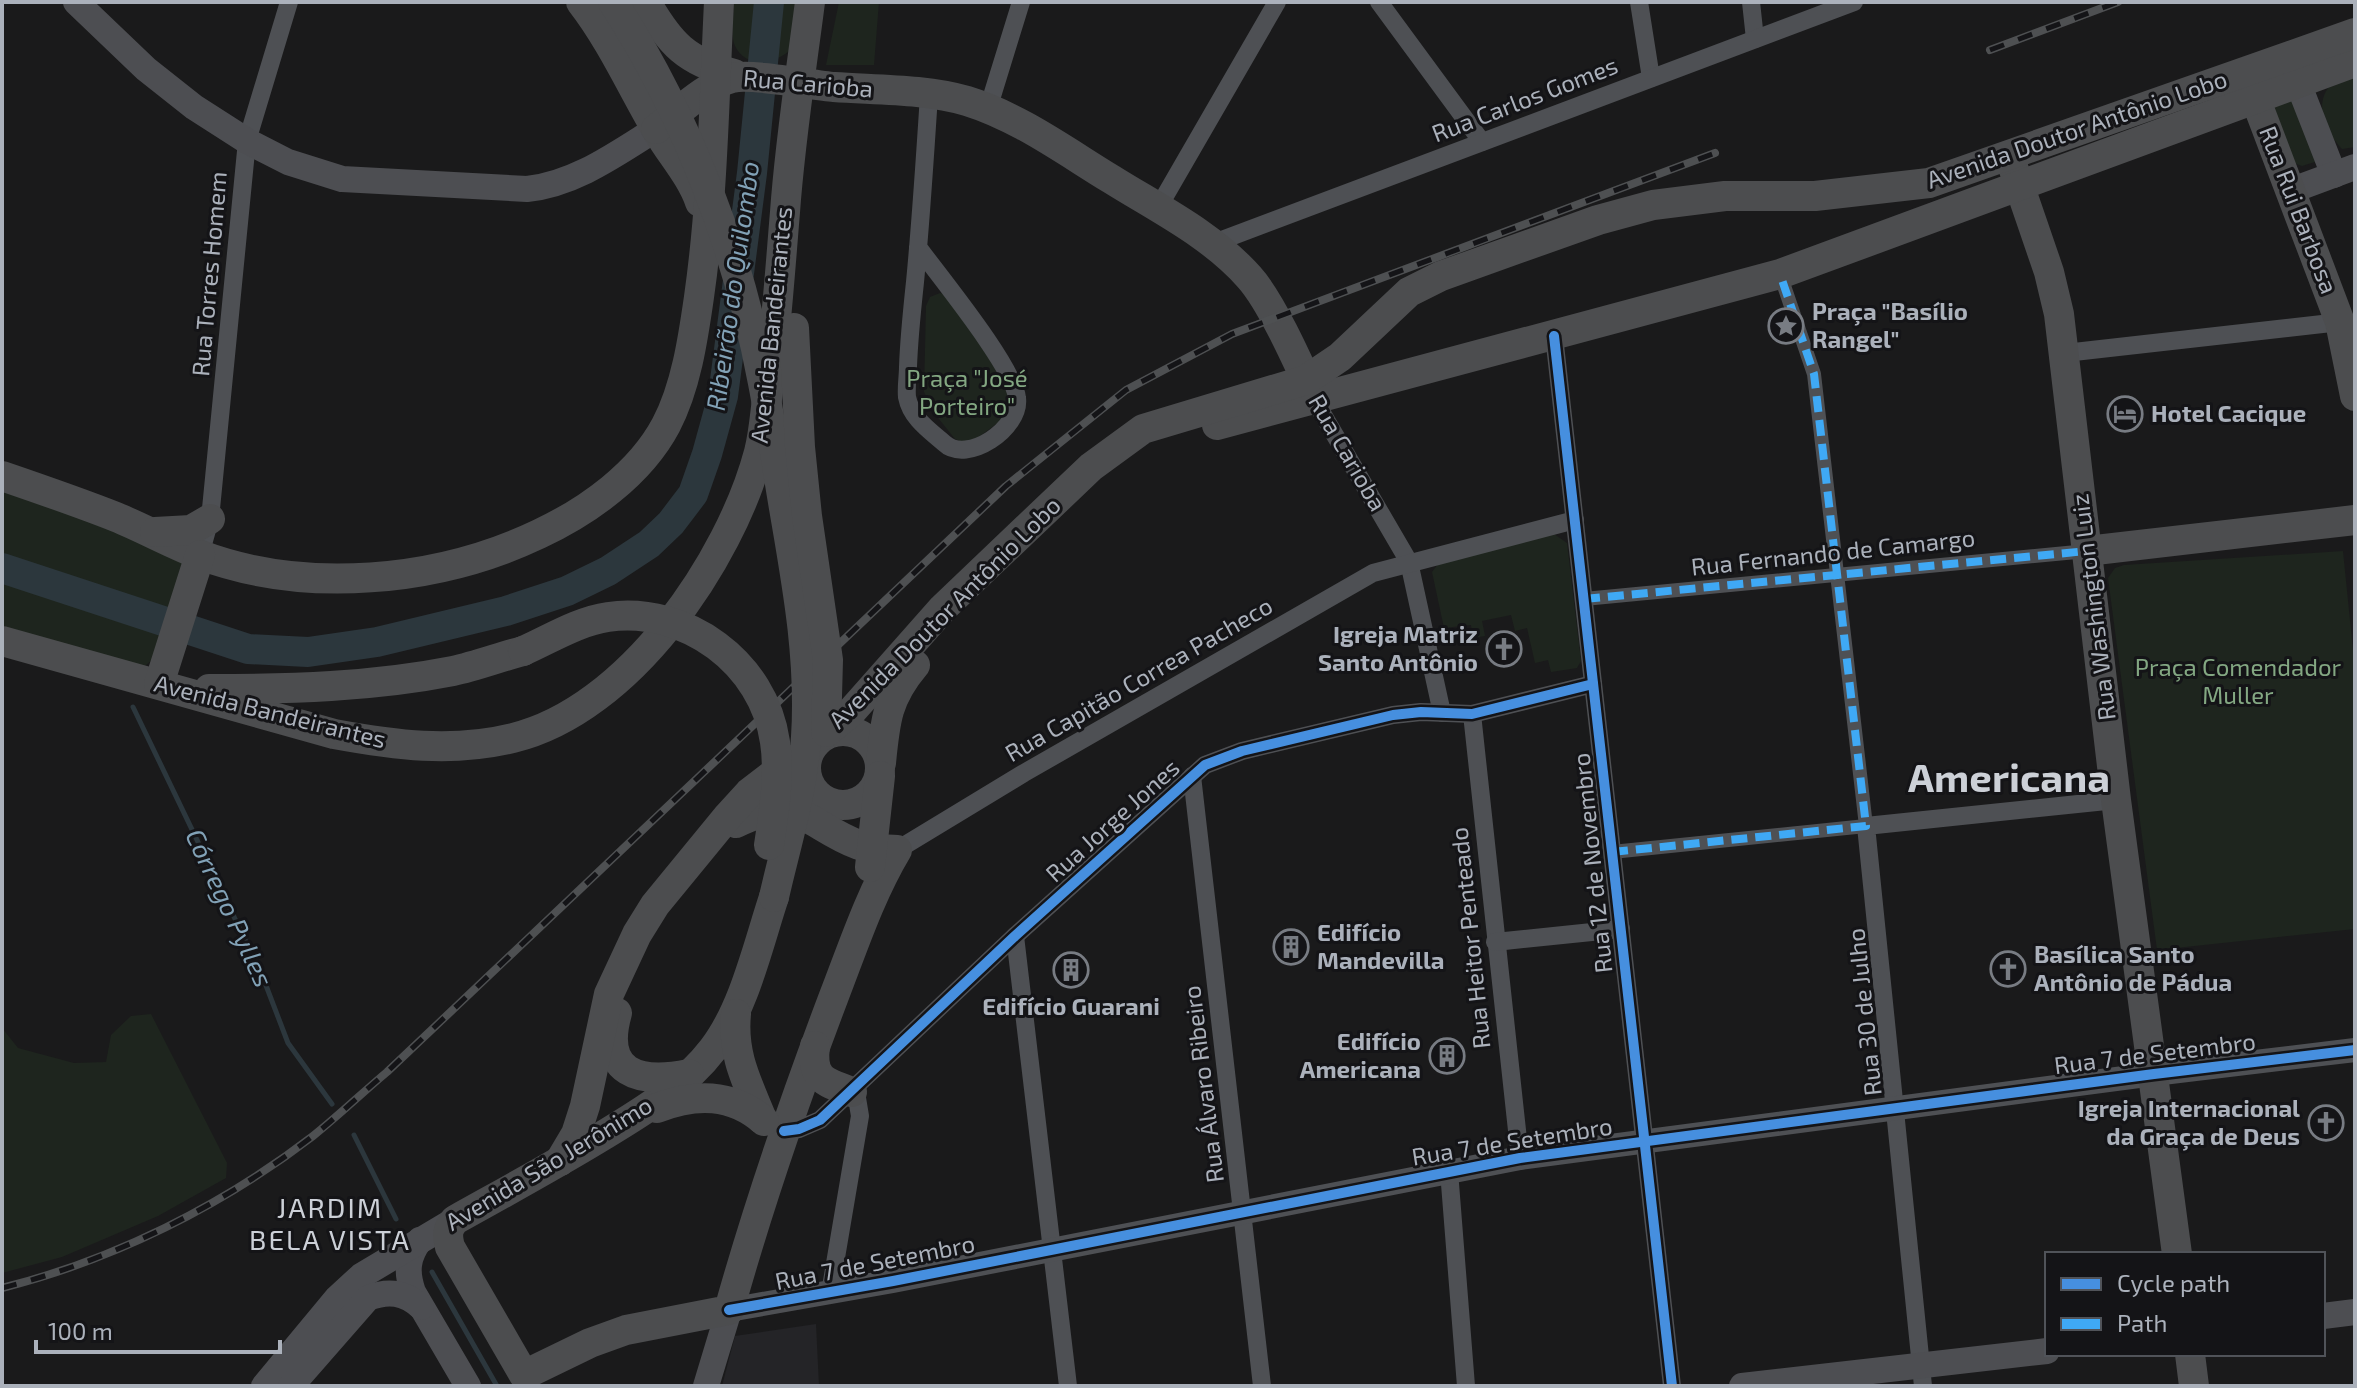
<svg xmlns="http://www.w3.org/2000/svg" width="2357" height="1388" font-family="'Exo 2',sans-serif">
  <rect width="100%" height="100%" fill="#1a1a1b"/>
  <path fill="#242427" d="M816,1324L819,1386H722L735,1336Z"/>
  <g fill="#1e251e">
    <path d="M734,2H797L789,51C774,64 746,69 735,46C730,35 734,15 734,2Z"/>
    <path d="M839,2H879L874,65H826Z"/>
    <path d="M2355,77V147L2342,149C2327,133 2314,108 2328,88Z"/>
    <path d="M2292,96L2318,161L2302,166L2294,163L2274,106Z"/>
    <path d="M940,293L947,295L1010,386L1007,416L972,442L964,443L955,439L935,414L924,392L926,306L930,297Z"/>
    <path d="M2,487L185,560L152,660L141,669L2,631Z"/>
    <path d="M1554,534L1567,543L1581,661L1577,668L1551,672L1548,660L1535,663L1527,628L1515,631L1511,615L1482,621L1485,636L1473,638L1471,625L1444,628L1432,572L1438,564Z"/>
    <path d="M2343,551L2355,670V929L2157,950L2108,578L2115,568L2124,565Z"/>
    <path d="M151,1014L227,1163L226,1178L158,1216L62,1257L2,1273V1028L18,1048L74,1063L106,1062L111,1035L131,1016Z"/>
  </g>
  <g fill="none" stroke-linecap="round" stroke-linejoin="round">
    <g stroke="#2c373d" stroke-width="5">
      <path d="M133,707L262,975L288,1043L332,1104"/>
      <path d="M354,1135L396,1219"/>
      <path d="M432,1272L497,1386"/>
    </g>
    <path stroke="#2c373d" stroke-width="30" d="M2,568L248,649L308,652L377,642L506,611L567,591L608,571L649,544L671,523L693,494L707,454L723,396L752,173L769,2"/>
    <g stroke="#4e5054" stroke-width="14">
      <path d="M1584,599L2087,551"/>
      <path d="M1612,852L1866,826L1814,374L1780,274"/>
    </g>
    <g stroke="#4e5054" stroke-width="18">
      <path d="M1379,2L1482,142"/>
      <path d="M1639,2L1651,78"/>
      <path d="M1751,2L1755,39"/>
      <path d="M988,109L1021,2"/>
      <path d="M1158,208L1277,2"/>
      <path d="M1214,243L1854,2"/>
      <path d="M918,247C939,276 1014,367 1017,398C1021,428 967,465 944,443C929,430 911,418 907,397C906,387 908,376 908,367C909,338 912,310 915,282C921,220 925,157 929,95"/>
      <path d="M1554,336L1672,1386"/>
      <path d="M2065,353L2340,322"/>
      <path d="M1315,401L1409,562L1442,713"/>
      <path d="M200,555L210,519L247,141L289,2"/>
      <path d="M1472,714L1520,1158"/>
      <path d="M1192,776L1262,1386"/>
      <path d="M897,850L1024,773L1373,573L1575,520"/>
      <path d="M1015,936L1068,1386"/>
      <path d="M1495,942L1621,929"/>
      <path d="M784,1131L799,1129L820,1120L1015,936L1205,765L1242,751L1393,715L1421,712L1472,714L1593,684"/>
      <path d="M1449,1171L1466,1386"/>
      <path d="M830,1293L860,1116L857,1098L852,1092"/>
      <path d="M1923,1386L1866,826L2116,800"/>
    </g>
    <path stroke="#4e5054" stroke-width="24" d="M729,1310L893,1281L1520,1158L2154,1074L2355,1050"/>
    <g stroke="#4d4e52" stroke-width="26">
      <path d="M76,2L146,69L194,107L247,141L288,162L342,179L527,189C575,184 616,154 656,129"/>
      <path d="M2298,83L2334,175"/>
      <path d="M2290,191L2355,167"/>
      <path d="M420,1240C407,1257 406,1272 413,1292L468,1386"/>
      <path d="M2323,1316L2355,1312"/>
      <path d="M264,1386L337,1298L361,1276L455,1220"/>
      <path d="M291,1386L368,1298C388,1290 405,1292 421,1307"/>
      <path d="M706,1386L729,1310"/>
      <path d="M1742,1386L2047,1351"/>
    </g>
    <g stroke="#4c4d4f" stroke-width="30">
      <path d="M581,2C612,42 632,88 658,132C672,156 691,176 700,202"/>
      <path d="M646,2C670,44 686,61 734,74"/>
      <path d="M2249,82L2340,322L2355,396"/>
      <path d="M656,129C676,114 708,84 732,78C750,73 811,85 834,87C877,90 926,89 967,101C1019,117 1065,151 1111,179C1159,209 1212,235 1249,277C1271,301 1299,364 1313,395"/>
      <path d="M2013,167L2049,272L2059,314L2116,800L2177,1254"/>
      <path d="M1217,425L1780,274L2355,62"/>
      <path d="M2,476C40,489 78,502 116,517C143,528 170,543 198,554C305,595 438,582 539,534C588,511 640,474 666,425C686,387 693,339 699,297C713,199 714,101 719,2"/>
      <path d="M155,532L191,530L210,519"/>
      <path d="M2087,551L2355,520"/>
      <path d="M2,641L334,734C394,745 452,753 513,738C629,710 730,561 759,452C764,433 765,412 768,392C776,332 780,272 785,212C790,141 801,72 810,2"/>
      <path d="M159,684L200,555"/>
      <path d="M209,689C290,689 372,687 453,671C476,666 500,657 523,651"/>
      <circle cx="843" cy="768" r="37"/>
      <path d="M822,736L851,712L943,608L1091,467L1143,429L1306,380L1340,357L1409,292L1441,276L1598,220L1653,205L1725,196H1815L1929,183L2355,33"/>
      <path d="M881,763C885,721 887,698 915,665"/>
      <path d="M736,823C800,792 806,825 859,845C871,850 884,849 897,850C870,895 853,947 834,996C795,1099 759,1203 729,1310L626,1330L590,1343L524,1375L450,1247C447,1235 447,1229 455,1220C505,1192 555,1165 604,1135C642,1112 685,1086 713,1049C744,1009 758,945 774,897"/>
      <path d="M870,867L880,776"/>
      <path d="M617,1013C600,1074 639,1084 689,1074"/>
      <path d="M736,1014C732,1055 747,1082 762,1119"/>
      <path d="M815,1046C811,1079 824,1082 852,1092"/>
      <path d="M657,1108C696,1093 732,1093 764,1121"/>
      <path d="M560,1161L576,1134L585,1106L609,994L637,934L655,905L728,816L749,793L792,760"/>
      <path d="M2190,1354L2194,1386"/>
    </g>
    <defs>
      <g id="rail">
        <path d="M1990,50L2118,2"/>
        <path d="M2,1288C113,1260 222,1206 313,1136C338,1116 362,1093 387,1072L1006,486L1126,390L1232,334L1715,153"/>
      </g>
    </defs>
    <use href="#rail" stroke="#4e5052" stroke-width="8"/>
    <use href="#rail" stroke="#141417" stroke-width="5" stroke-dasharray="15" stroke-linecap="butt"/>
    <g stroke="#4c4d4f" stroke-width="30">
      <path d="M613,2C687,117 738,249 763,383C771,424 777,467 784,508C797,584 811,659 806,737C803,791 786,844 774,897"/>
      <path d="M794,328L800,447L807,516L828,660L826,732"/>
      <path d="M523,651C550,639 579,621 608,617C686,606 764,663 775,742C780,775 774,812 769,845"/>
    </g>
    <g stroke="#3fa9f5" stroke-width="8" stroke-dasharray="16 8" stroke-linecap="butt">
      <path d="M1584,599L2087,551"/>
      <path d="M1612,852L1866,826L1814,374L1780,274"/>
    </g>
    <defs>
      <g id="cycleway">
        <path d="M1554,336L1672,1386"/>
        <path d="M784,1131L799,1129L820,1120L1015,936L1205,765L1242,751L1393,715L1421,712L1472,714L1593,684"/>
        <path d="M729,1310L893,1281L1520,1158L2154,1074L2355,1050"/>
      </g>
    </defs>
    <use href="#cycleway" stroke="#141417" stroke-width="15"/>
    <use href="#cycleway" stroke="#468fdf" stroke-width="10"/>
  </g>
  <defs>
    <symbol id="sight-ring" viewBox="-11 -11 22 22"><circle r="9.5" fill="#141417" stroke="#787c83" stroke-width="1.5"/><path d="M0-6L1.8-2.2L6-1.7L2.9 1.2L3.7 5.4L0 3.3L-3.7 5.4L-2.9 1.2L-6-1.7L-1.8-2.2Z" fill="#787c83"/></symbol>
    <symbol id="hotel-ring" viewBox="-11 -11 22 22"><circle r="9.5" fill="#141417" stroke="#787c83" stroke-width="1.5"/><path d="M-6-4.5h1.5V1H6V5H4.5V3h-9V5H-6ZM-4 0a1.8 1.8 0 1 1 3.6 0ZM.5 0V-2.5h3Q6-2.5 6 0Z" fill="#787c83"/></symbol>
    <symbol id="church-ring" viewBox="-11 -11 22 22"><circle r="9.5" fill="#141417" stroke="#787c83" stroke-width="1.5"/><path d="M-1.2-6h2.4v3.5h3.3v2.4h-3.3V6h-2.4V-.1h-3.3v-2.4h3.3Z" fill="#787c83"/></symbol>
    <symbol id="building-ring" viewBox="-11 -11 22 22"><circle r="9.5" fill="#141417" stroke="#787c83" stroke-width="1.5"/><path d="M-4-6H4V6H1V3H-1V6H-4ZM-2.5-4.3h1.7v1.8h-1.7ZM.8-4.3h1.7v1.8H.8ZM-2.5-1h1.7V.8h-1.7ZM.8-1h1.7V.8H.8Z" fill="#787c83"/></symbol>
  </defs>
  <g fill-rule="evenodd">
    <use href="#sight-ring" x="1766" y="306" width="40" height="40"/>
    <use href="#hotel-ring" x="2105" y="394" width="40" height="40"/>
    <use href="#church-ring" x="1484" y="629" width="40" height="40"/>
    <use href="#building-ring" x="1271" y="927" width="40" height="40"/>
    <use href="#church-ring" x="1988" y="949" width="40" height="40"/>
    <use href="#building-ring" x="1051" y="950" width="40" height="40"/>
    <use href="#building-ring" x="1427" y="1036" width="40" height="40"/>
    <use href="#church-ring" x="2306" y="1103" width="40" height="40"/>
  </g>
  <g text-anchor="middle" stroke-width="6" stroke-linejoin="round" paint-order="stroke">
    <g font-size="24" fill="#abb1bb" stroke="#141417">
      <text transform="translate(808 84) rotate(5)" y="8">Rua Carioba</text>
      <text transform="translate(1525 100) rotate(-21)" y="8">Rua Carlos Gomes</text>
      <text transform="translate(2077 130) rotate(-19)" y="8">Avenida Doutor Antônio Lobo</text>
      <text transform="translate(2298 210) rotate(69)" y="8">Rua Rui Barbosa</text>
      <text transform="translate(210 274) rotate(-85)" y="8">Rua Torres Homem</text>
      <text transform="translate(772 325) rotate(-84)" y="8">Avenida Bandeirantes</text>
      <text transform="translate(1347 453) rotate(60)" y="8">Rua Carioba</text>
      <text transform="translate(1833 553) rotate(-6)" y="8">Rua Fernando de Camargo</text>
      <text transform="translate(2094 607) rotate(-97)" y="8">Rua Washington Luiz</text>
      <text transform="translate(945 613) rotate(-45)" y="8">Avenida Doutor Antônio Lobo</text>
      <text transform="translate(1139 680) rotate(-30)" y="8">Rua Capitão Correa Pacheco</text>
      <text transform="translate(270 712) rotate(14)" y="8">Avenida Bandeirantes</text>
      <text transform="translate(1113 821) rotate(-42)" y="8">Rua Jorge Jones</text>
      <text transform="translate(1593 863) rotate(-96)" y="8">Rua 12 de Novembro</text>
      <text transform="translate(1471 938) rotate(-96)" y="8">Rua Heitor Penteado</text>
      <text transform="translate(1865 1012) rotate(-96)" y="8">Rua 30 de Julho</text>
      <text transform="translate(2155 1054) rotate(-7)" y="8">Rua 7 de Setembro</text>
      <text transform="translate(1204 1084) rotate(-97)" y="8">Rua Álvaro Ribeiro</text>
      <text transform="translate(1512 1142) rotate(-9)" y="8">Rua 7 de Setembro</text>
      <text transform="translate(549 1164) rotate(-31)" y="8">Avenida São Jerônimo</text>
      <text transform="translate(875 1263) rotate(-11)" y="8">Rua 7 de Setembro</text>
    </g>
    <g font-size="24" font-weight="bold" fill="#abb1bb" stroke="#141417" text-anchor="start">
      <text x="1812" y="320">Praça "Basílio<tspan x="1812" dy="28">Rangel"</tspan></text>
      <text x="2151" y="422">Hotel Cacique</text>
      <text x="1478" y="643" text-anchor="end">Igreja Matriz<tspan x="1478" dy="28">Santo Antônio</tspan></text>
      <text x="1317" y="941">Edifício<tspan x="1317" dy="28">Mandevilla</tspan></text>
      <text x="2034" y="963">Basílica Santo<tspan x="2034" dy="28">Antônio de Pádua</tspan></text>
      <text x="1071" y="1015" text-anchor="middle">Edifício Guarani</text>
      <text x="1421" y="1050" text-anchor="end">Edifício<tspan x="1421" dy="28">Americana</tspan></text>
      <text x="2300" y="1117" text-anchor="end">Igreja Internacional<tspan x="2300" dy="28">da Graça de Deus</tspan></text>
    </g>
    <g font-size="24" fill="#83a782" stroke="#141417">
      <text x="967" y="387">Praça "José<tspan x="967" dy="28">Porteiro"</tspan></text>
      <text x="2238" y="676">Praça Comendador<tspan x="2238" dy="28">Muller</tspan></text>
    </g>
    <g font-size="26" font-style="italic" fill="#82a2b7" stroke="#141417">
      <text transform="translate(733 286) rotate(-82)" y="9">Ribeirão do Quilombo</text>
      <text transform="translate(229 908) rotate(65)" y="9">Córrego Pylles</text>
    </g>
    <g font-size="28" letter-spacing="2" fill="#ccd0d7" stroke="#141417">
      <text x="330" y="1218">JARDIM<tspan x="330" dy="32">BELA VISTA</tspan></text>
    </g>
    <g font-size="40" font-weight="bold" fill="#ccd0d7" stroke="#141417">
      <text x="2009" y="792">Americana</text>
    </g>
  </g>
  <rect width="2357" height="1388" fill="none" stroke="#abb1bb" stroke-width="8"/>
  <rect x="2045" y="1252" width="280" height="104" fill="#141417" stroke="#505359" stroke-width="2"/>
  <rect x="2061" y="1278" width="40" height="12" fill="#468fdf" stroke="#505359" stroke-width="2"/>
  <text x="2117" y="1292" font-size="24" fill="#abb1bb">Cycle path</text>
  <rect x="2061" y="1318" width="40" height="12" fill="#3fa9f5" stroke="#505359" stroke-width="2"/>
  <text x="2117" y="1332" font-size="24" fill="#abb1bb">Path</text>
  <path d="M36 1340v12h244v-12" fill="none" stroke="#abb1bb" stroke-width="4"/>
  <text x="48" y="1340" font-size="24" fill="#abb1bb" stroke="#141417" stroke-width="6" paint-order="stroke">100 m</text>
</svg>
